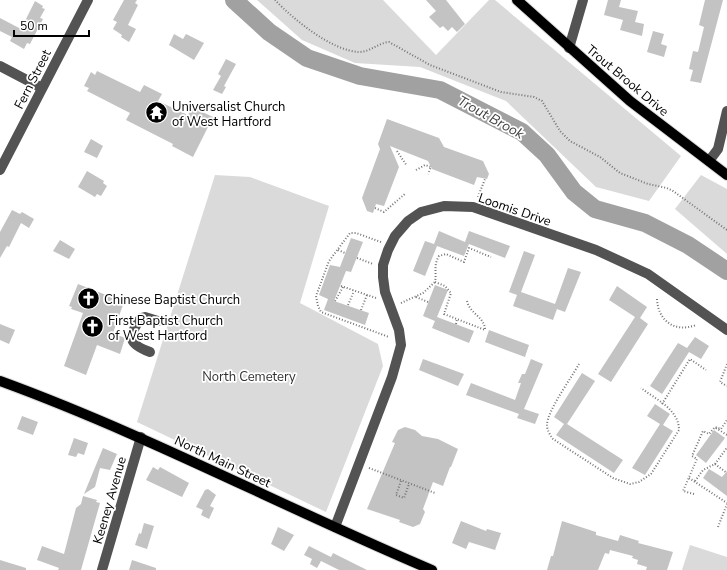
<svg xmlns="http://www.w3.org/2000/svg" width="727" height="570" font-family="'Nunito Sans',sans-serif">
  <rect width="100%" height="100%" fill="#fff"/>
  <g fill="#dadada">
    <path d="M257,0H383L436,55L489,0H495L681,156L649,201L596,187L506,101L420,67L355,63L302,40Z"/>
    <path d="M215,175L250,177L329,206L300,303L378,344L383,366L326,512L137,422Z"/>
    <path d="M701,175L727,189V254L675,209Z"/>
    <path d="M690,545L727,557V570H682Z"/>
  </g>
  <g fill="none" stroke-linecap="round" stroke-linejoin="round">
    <path stroke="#a1a1a1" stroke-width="18" d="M234,0L269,32L307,58L360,76L440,90L522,132L547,155L574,192L595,209L645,223L688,245L727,271"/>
  </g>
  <g fill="#c3c3c3">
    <path d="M124,0H137L135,3L138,5L128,25L136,29L129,42L121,37L122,35L113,29L117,22L113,20Z"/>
    <path d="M426,0H446L465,24L457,32L452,27L448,31L443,26L440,28L429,17L436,11Z"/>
    <path d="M608,0H621L619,7L638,11L635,22L644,24L642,36L620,30L623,20L604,15Z"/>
    <path d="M705,0H723L701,83L690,81L693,70L689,69L693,51L698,52L704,27L699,25Z"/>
    <path d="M35,1L43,6L42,8L45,9L40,18L43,19L30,44L27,43L24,49L10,41L12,37L0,31V18L21,29Z"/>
    <path d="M653,31L664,34L661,44L667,46L664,57L647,52Z"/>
    <path d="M174,34L183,39L186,34L204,43L194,60L169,45Z"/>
    <path d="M226,59L236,64L224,86L226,87L222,94L213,90L221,76L218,74Z"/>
    <path d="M97,71L140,92L144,85L162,94L158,101L188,115L192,107L213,117L193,157L172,146L173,144L126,120L130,113L87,91L89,88L84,86L91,72L95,75Z"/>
    <path d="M387,119L439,138L444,147L483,161L489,174L487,179L477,177L474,185L432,169L428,161L390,146L399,167L384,206L376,204L373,213L367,211L362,198L380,149L378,144Z"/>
    <path d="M91,139L103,146L97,158L84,152Z"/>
    <path d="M87,171L104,181L103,183L107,186L101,196L97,194L95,197L78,187Z"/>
    <path d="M12,210L20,214L22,212L34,219L29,228L21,223L9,247L7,246L0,258V232Z"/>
    <path d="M439,231L465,242L469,231L510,246L505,258L469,244L464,256L437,246L425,276L413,271L425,241L434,244Z"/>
    <path d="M351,238L363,242L351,272L346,271L334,301L369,313L365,325L324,310L328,299L319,295L330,265L340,267Z"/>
    <path d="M60,240L75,249L69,259L53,251Z"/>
    <path d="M524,251L535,255L521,292L555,304L568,268L581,272L565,312L557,309L553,320L513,306L517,295L509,292Z"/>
    <path d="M78,284L124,302L113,333L125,338L120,354L97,345L86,375L64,366L83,313L71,309L72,307L69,306Z"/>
    <path d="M435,285L448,290L437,317L474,331L469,343L432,328L435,321L423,316Z"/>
    <path d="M617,286L647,307L640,318L648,324L611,382L598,374L635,317L609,300Z"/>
    <path d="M0,324L15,330L9,344L0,340Z"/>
    <path d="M489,330L529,345L525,357L485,342Z"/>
    <path d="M695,337L709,346L701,359L689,352L662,394L650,386L678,343L687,348Z"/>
    <path d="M423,359L464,374L458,386L419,370Z"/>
    <path d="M531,359L543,364L524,409L539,414L535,424L517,418L519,414L466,395L471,383L515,400L521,383H518L522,374H525Z"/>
    <path d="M582,373L595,381L567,424L623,460L614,473L556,435L564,424L554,417Z"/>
    <path d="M655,404L670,414L663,425L673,431L645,475L632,468L660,424L647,416Z"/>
    <path d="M22,416L38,422L33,435L17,429Z"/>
    <path d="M405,427L415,430L422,436L438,439L458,449L451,467H450L443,486L433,482L423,509L425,512L420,524L413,527L399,522L400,520L367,509L395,443L392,442L398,430Z"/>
    <path d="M714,430L725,438L706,463L696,455Z"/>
    <path d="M74,438L88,443L84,455L78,453L76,457L68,455Z"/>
    <path d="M103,448L117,454L110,470L100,468L95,487L84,494Z"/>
    <path d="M153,467L158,470L160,467L189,483L182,497L146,480Z"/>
    <path d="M709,469L722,477L727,471V496L703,478Z"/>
    <path d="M208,489L216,495L210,506L214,508L209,519L201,515L203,510L196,507L205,490Z"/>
    <path d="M83,496L97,500L96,502L100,503L81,570H58L59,568L37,560L42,546L64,554L76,508L81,504Z"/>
    <path d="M461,521L486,531L487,529L501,533L495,550L469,542L466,549L452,543Z"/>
    <path d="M562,521L596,532V535L618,541L620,535L639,541L638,543L673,552L667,570H646L647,567L637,564L638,560L632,558L633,556L610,550L609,554L605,553L598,570H547L551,556H553Z"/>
    <path d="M144,523L154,526L147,549L135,545L139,533L141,534Z"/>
    <path d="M278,527L294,535L284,551L271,544Z"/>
    <path d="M309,546L331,557L333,553L367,570H339L321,561L317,568L310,564L312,559L304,555Z"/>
    <path d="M0,560L26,568V570H0Z"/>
    <path d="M132,560L156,568V570H129Z"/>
  </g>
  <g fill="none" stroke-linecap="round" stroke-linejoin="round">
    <defs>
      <g id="major">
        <path d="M517,0L630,101L727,175"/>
        <path d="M0,381C148,435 287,509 432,570"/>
      </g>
    </defs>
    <use href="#major" stroke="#dbdbdb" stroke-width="12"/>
    <g stroke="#757575" stroke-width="2" stroke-dasharray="1 2" stroke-linecap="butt">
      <path d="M275,0C293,19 332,51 359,52C370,52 378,43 389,42L430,65L501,92L534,97L542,101L560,131L570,141L600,157L620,173L648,184L667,188L673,191L727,230"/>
      <path d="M397,151L407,166"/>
      <path d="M416,170L425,165L431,167L428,174"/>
      <path d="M478,197L485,179"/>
      <path d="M375,208L384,212L406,193"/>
      <path d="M381,242L356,233H350L329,261L316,296L318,306L321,312L389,337"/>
      <path d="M338,250L345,253"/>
      <path d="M357,258L373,264"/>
      <path d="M341,286L376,298"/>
      <path d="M416,297L428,302"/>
      <path d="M657,299C658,321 675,333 696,325"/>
      <path d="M335,301L343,287"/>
      <path d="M467,301C470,314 485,317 485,330L444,314L451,293L445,286L435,282C437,272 433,266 439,256L446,254L464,262L469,248L491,257"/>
      <path d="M401,303L423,293L435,282"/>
      <path d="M348,305L354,291"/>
      <path d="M361,310L367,295"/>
      <path d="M456,324L457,319"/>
      <path d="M579,364C572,377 547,411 547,425C547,430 550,435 553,439L613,478L630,484L639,482L651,474L679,430C679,409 655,399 641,388"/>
      <path d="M727,364L720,382L727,386"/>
      <path d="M662,404L690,359L706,370"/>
      <path d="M716,428L727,435"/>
      <path d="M715,464L727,473"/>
      <path d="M369,468L435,493"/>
      <path d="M689,478L727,503"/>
      <path d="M401,481L396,495L404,498L409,484"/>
      <path d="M695,481L703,470L715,464L726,449H727"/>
      <path d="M694,494L683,491L697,459L692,456L703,431L709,434L715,427L721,429L727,420"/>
      <path d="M718,527L727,504"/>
    </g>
    <g stroke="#535353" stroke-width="10">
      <path d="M569,48L583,0"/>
      <path d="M0,66L42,88"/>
      <path d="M709,161L718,149L727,111"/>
      <path d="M0,170L88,0"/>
      <path d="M150,352C128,344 127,337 141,318L145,317L158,321"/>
      <path d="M335,527L392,377L401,345L399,330L385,292L383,277V265L388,250L395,236L408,221L421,212L444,206L473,207L596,250L648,274L727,330"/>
      <path d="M102,570L141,437"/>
    </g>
    <use href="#major" stroke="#000" stroke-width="10"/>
  </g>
  <defs>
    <symbol id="temple-disc" viewBox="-11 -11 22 22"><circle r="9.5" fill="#000" stroke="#fff"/><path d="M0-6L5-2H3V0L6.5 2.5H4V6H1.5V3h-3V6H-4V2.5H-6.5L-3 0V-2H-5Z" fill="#fff"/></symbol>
    <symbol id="church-disc" viewBox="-11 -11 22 22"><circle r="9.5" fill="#000" stroke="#fff"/><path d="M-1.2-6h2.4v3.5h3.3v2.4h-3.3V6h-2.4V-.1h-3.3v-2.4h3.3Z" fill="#fff"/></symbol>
  </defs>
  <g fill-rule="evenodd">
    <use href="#temple-disc" x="144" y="100" width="25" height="25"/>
    <use href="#church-disc" x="76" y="286" width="25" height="25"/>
    <use href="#church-disc" x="80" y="314" width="25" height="25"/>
  </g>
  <g text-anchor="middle" stroke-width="3.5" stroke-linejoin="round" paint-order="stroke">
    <g font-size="13" fill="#000" stroke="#fff">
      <text transform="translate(32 79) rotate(-63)" y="5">Fern Street</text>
      <text transform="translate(628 80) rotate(40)" y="5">Trout Brook Drive</text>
      <text transform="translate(515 209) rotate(19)" y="5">Loomis Drive</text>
      <text transform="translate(223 461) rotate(25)" y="5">North Main Street</text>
      <text transform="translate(109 500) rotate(-74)" y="5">Keeney Avenue</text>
    </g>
    <g font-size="13" fill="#000" stroke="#fff" text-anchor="start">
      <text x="172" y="111">Universalist Church<tspan x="172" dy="15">of West Hartford</tspan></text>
      <text x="104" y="304">Chinese Baptist Church</text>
      <text x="108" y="325">First Baptist Church<tspan x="108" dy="15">of West Hartford</tspan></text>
    </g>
    <g font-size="13" fill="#313131" stroke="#fff">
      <text x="249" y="381">North Cemetery</text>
    </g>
    <g font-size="14" font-style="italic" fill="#424242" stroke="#fff">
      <text transform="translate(491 117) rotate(29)" y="5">Trout Brook</text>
    </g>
  </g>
  <path d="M14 30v6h75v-6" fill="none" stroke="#000000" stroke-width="2"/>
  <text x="20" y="30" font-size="12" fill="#000000" stroke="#ffffff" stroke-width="3" paint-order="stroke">50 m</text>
</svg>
